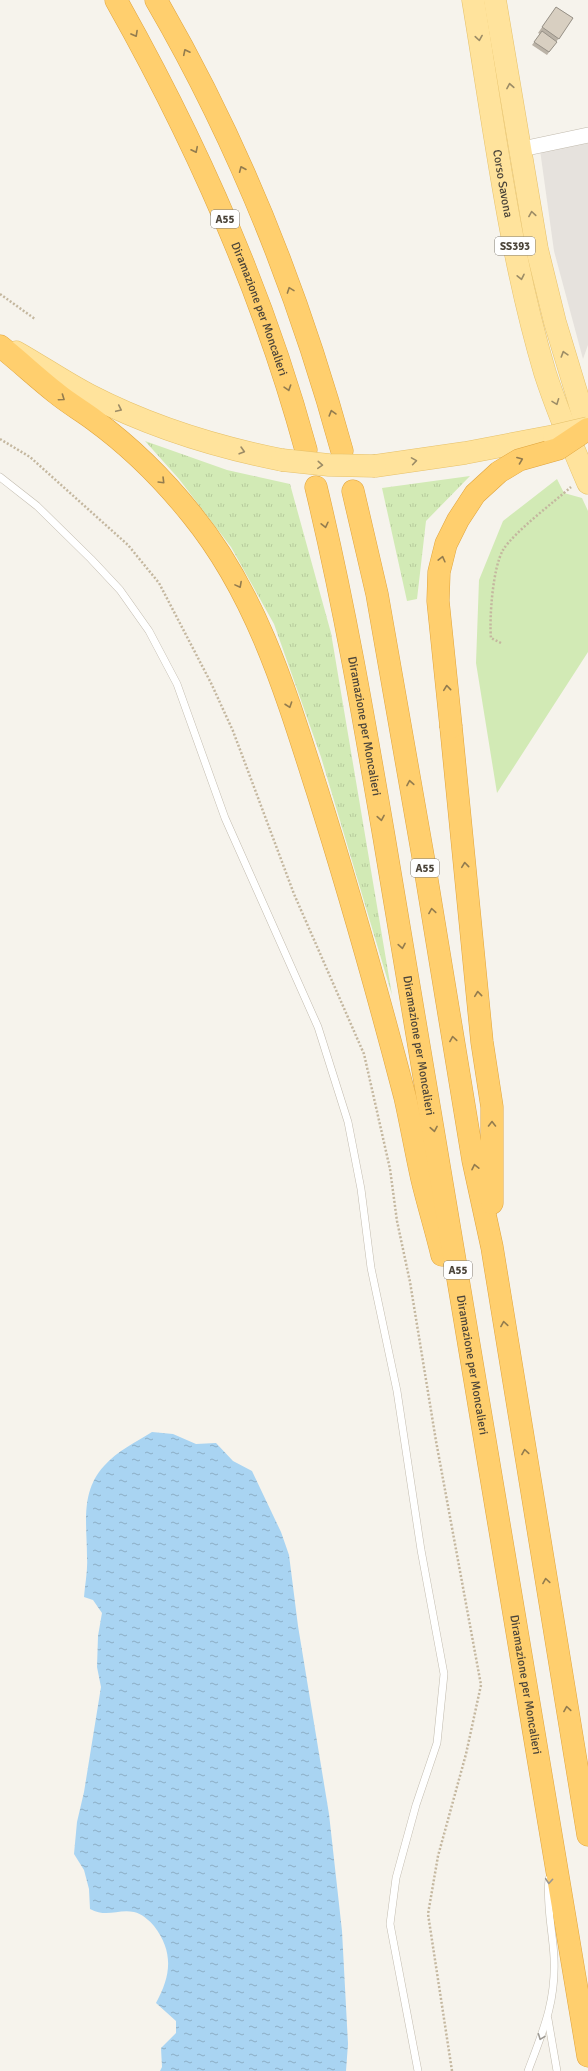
<svg xmlns="http://www.w3.org/2000/svg" width="588" height="2071" font-family="Signika,sans-serif">
  <defs>
    <pattern id="grass-tufts" width="24" height="20" patternUnits="userSpaceOnUse"><rect width="24" height="20" fill="#d2eab5"/><path d="M3 7l-1-3M5 7V3M7 7l1-3M15 17l-1-3M17 17v-4M19 17l1-3" fill="none" stroke="#b6ca9c"/></pattern>
    <pattern id="water-ripples" width="26" height="14" patternUnits="userSpaceOnUse"><rect width="26" height="14" fill="#a9d4f2"/><path d="M2 4q2-2 4 0t4 0M15 11q2-2 4 0t4 0" fill="none" stroke="#8caec5"/></pattern>
  </defs>
  <rect width="100%" height="100%" fill="#f6f3ec"/>
  <path fill="#e6e2dd" d="M588,143V345L583,359L554,251L540,150Z"/>
  <g fill="url(#grass-tufts)">
    <path d="M145,441L227,470L290,484L331,633L392,995L321,757L274,624L231,547L179,479Z"/>
    <path d="M470,476L426,521L417,599L407,601L382,488Z"/>
  </g>
  <path fill="#d2eab5" d="M557,479L564,493L582,498L588,511V652L497,793L476,663L479,580L503,521Z"/>
  <path fill="url(#water-ripples)" d="M152,1432L173,1434L196,1444L216,1443L233,1461L252,1471L281,1532L289,1555L298,1626L329,1814L342,1931L348,2044L346,2071H160L162,2067L161,2048L176,2033V2021L156,2003C171,1976 174,1952 154,1926C150,1921 141,1913 134,1912C117,1909 107,1918 90,1909L89,1889L84,1870L74,1854L77,1822L84,1792L101,1687L97,1667L98,1636L102,1613L93,1600L84,1597C85,1584 88,1570 87,1557C87,1525 80,1492 104,1466C117,1451 136,1442 152,1432Z"/>
  <g fill="none" stroke-linecap="round" stroke-linejoin="round">
    <defs>
      <g id="service">
        <path d="M0,477L37,506L91,559L120,590L149,631L177,684L225,818L318,1027L348,1122L361,1189L371,1268L397,1391L421,1550L444,1674L437,1743L416,1805L396,1878L390,1924L418,2071"/>
        <path d="M548,2019L557,2071"/>
        <path d="M528,2071C543,2031 556,2002 554,1958C553,1932 546,1906 549,1879"/>
      </g>
      <path id="minor" d="M522,149L588,135"/>
      <g id="primary">
        <path id="s1" d="M473,0C494,125 509,252 545,373C557,410 573,448 588,483"/>
        <path d="M495,0L537,249L555,322L588,431"/>
        <path d="M16,352C41,366 64,382 89,395C149,426 216,447 282,460"/>
        <path d="M375,466L465,453L554,436"/>
      </g>
      <g id="motorway">
        <path id="s2" d="M116,0C196,142 263,292 306,450"/>
        <path d="M156,0C238,141 299,294 342,451"/>
        <path d="M0,346C19,361 37,378 56,393C68,403 82,411 94,420C131,447 164,480 192,515C257,595 286,693 317,790C349,891 378,994 405,1097C411,1124 416,1152 422,1179C428,1204 436,1230 442,1255"/>
        <path id="s3" d="M316,487C344,603 364,720 384,837L588,2056"/>
        <path d="M353,491L377,594L424,862L473,1160L492,1247L588,1835"/>
        <path d="M451,727L482,1042L492,1107V1203"/>
      </g>
    </defs>
    <use href="#service" stroke="#c2bbae" stroke-width="8"/>
    <use href="#minor" stroke="#c2bbae" stroke-width="16"/>
    <use href="#primary" stroke="#e6c16a" stroke-width="23"/>
    <use href="#motorway" stroke="#e0a43c" stroke-width="23"/>
    <g stroke="#c4b79f" stroke-width="2.5" stroke-dasharray="2 2" stroke-linecap="butt">
      <path d="M0,294L35,319"/>
      <path d="M0,439L30,457L128,545L159,583L211,683L233,731L294,894L364,1054L390,1169L397,1221L410,1282L436,1441L481,1685L466,1754L438,1856L428,1914L452,2071"/>
      <path d="M501,643L491,638C489,618 493,567 503,550C514,532 554,502 571,487"/>
    </g>
    <use href="#service" stroke="#fff" stroke-width="7"/>
    <use href="#minor" stroke="#fff" stroke-width="15"/>
    <use href="#primary" stroke="#ffe39c" stroke-width="22"/>
    <use href="#motorway" stroke="#ffcf6e" stroke-width="22"/>
    <defs>
      <g id="primary-bridge">
        <path d="M554,436L588,428"/>
        <path d="M282,460L329,465L375,466"/>
      </g>
      <path id="motorway-bridge" d="M451,727L438,601L439,572L446,544L458,520L475,494L499,472L519,460L558,449L588,429"/>
    </defs>
    <use href="#primary-bridge" stroke="#e6c16a" stroke-width="23" stroke-linecap="butt"/>
    <use href="#motorway-bridge" stroke="#e0a43c" stroke-width="23" stroke-linecap="butt"/>
    <use href="#primary-bridge" stroke="#ffe39c" stroke-width="22"/>
    <use href="#motorway-bridge" stroke="#ffcf6e" stroke-width="22"/>
  </g>
  <path fill="#bab2a6" d="M556,7L573,18L547,55L532,45L540,34L538,33Z"/>
  <g fill="#d8cfc1" stroke="#979187">
    <path d="M556,7L573,18L559,39L542,27Z"/>
    <path d="M542,31L557,42L549,52L534,42Z"/>
  </g>
  <defs><path id="oneway-chevron" d="M-2-3.5L2.5 0L-2 3.5" fill="none" stroke-width="1.6" stroke-linecap="round" stroke-linejoin="round"/></defs>
  <g stroke="#937c4e">
    <use href="#oneway-chevron" transform="translate(135 34) rotate(61)"/>
    <use href="#oneway-chevron" transform="translate(186 52) rotate(-116)"/>
    <use href="#oneway-chevron" transform="translate(195 150) rotate(64)"/>
    <use href="#oneway-chevron" transform="translate(242 169) rotate(-113)"/>
    <use href="#oneway-chevron" transform="translate(290 290) rotate(-110)"/>
    <use href="#oneway-chevron" transform="translate(288 388) rotate(72)"/>
    <use href="#oneway-chevron" transform="translate(62 398) rotate(35)"/>
    <use href="#oneway-chevron" transform="translate(332 413) rotate(-106)"/>
    <use href="#oneway-chevron" transform="translate(520 460) rotate(-21)"/>
    <use href="#oneway-chevron" transform="translate(162 481) rotate(45)"/>
    <use href="#oneway-chevron" transform="translate(325 525) rotate(77)"/>
    <use href="#oneway-chevron" transform="translate(442 559) rotate(-76)"/>
    <use href="#oneway-chevron" transform="translate(239 585) rotate(62)"/>
    <use href="#oneway-chevron" transform="translate(447 688) rotate(-96)"/>
    <use href="#oneway-chevron" transform="translate(289 705) rotate(71)"/>
    <use href="#oneway-chevron" transform="translate(410 783) rotate(-100)"/>
    <use href="#oneway-chevron" transform="translate(381 818) rotate(80)"/>
    <use href="#oneway-chevron" transform="translate(465 865) rotate(-96)"/>
    <use href="#oneway-chevron" transform="translate(432 911) rotate(-99)"/>
    <use href="#oneway-chevron" transform="translate(402 946) rotate(80)"/>
    <use href="#oneway-chevron" transform="translate(478 994) rotate(-96)"/>
    <use href="#oneway-chevron" transform="translate(453 1039) rotate(-99)"/>
    <use href="#oneway-chevron" transform="translate(492 1124) rotate(-90)"/>
    <use href="#oneway-chevron" transform="translate(434 1129) rotate(80)"/>
    <use href="#oneway-chevron" transform="translate(475 1167) rotate(-102)"/>
    <use href="#oneway-chevron" transform="translate(504 1324) rotate(-99)"/>
    <use href="#oneway-chevron" transform="translate(525 1452) rotate(-99)"/>
    <use href="#oneway-chevron" transform="translate(546 1581) rotate(-99)"/>
    <use href="#oneway-chevron" transform="translate(567 1709) rotate(-99)"/>
  </g>
  <g stroke="#9c8c66">
    <use href="#oneway-chevron" transform="translate(479 38) rotate(81)"/>
    <use href="#oneway-chevron" transform="translate(510 86) rotate(-100)"/>
    <use href="#oneway-chevron" transform="translate(532 214) rotate(-99)"/>
    <use href="#oneway-chevron" transform="translate(521 277) rotate(78)"/>
    <use href="#oneway-chevron" transform="translate(564 354) rotate(-107)"/>
    <use href="#oneway-chevron" transform="translate(556 402) rotate(69)"/>
    <use href="#oneway-chevron" transform="translate(119 409) rotate(25)"/>
    <use href="#oneway-chevron" transform="translate(242 451) rotate(16)"/>
    <use href="#oneway-chevron" transform="translate(414 461) rotate(-9)"/>
    <use href="#oneway-chevron" transform="translate(320 465) rotate(4)"/>
  </g>
  <g stroke="#9c9892">
    <use href="#oneway-chevron" transform="translate(549 1881) rotate(94)"/>
    <use href="#oneway-chevron" transform="translate(541 2037) rotate(111)"/>
  </g>
  <g text-anchor="middle" stroke-width="3" stroke-linejoin="round" paint-order="stroke">
    <g fill="#fff" stroke="#817c74" stroke-width="1">
      <rect x="211" y="210" width="28" height="18" rx="3"/>
      <rect x="495" y="237" width="40" height="18" rx="3"/>
      <rect x="411" y="859" width="28" height="18" rx="3"/>
      <rect x="444" y="1261" width="28" height="18" rx="3"/>
    </g>
    <g font-size="11" font-weight="bold" fill="#4b4439">
      <text x="225" y="223">A55</text>
      <text x="515" y="250">SS393</text>
      <text x="425" y="872">A55</text>
      <text x="458" y="1274">A55</text>
    </g>
    <g font-size="12" fill="#4b4439" stroke="#fff">
      <text dy="4" stroke="none"><textPath href="#s1" startOffset="186">Corso Savona</textPath></text>
      <text dy="4" stroke="none"><textPath href="#s2" startOffset="341">Diramazione per Moncalieri</textPath></text>
      <text dy="4" stroke="none"><textPath href="#s3" startOffset="244">Diramazione per Moncalieri</textPath></text>
      <text dy="4" stroke="none"><textPath href="#s3" startOffset="568">Diramazione per Moncalieri</textPath></text>
      <text dy="4" stroke="none"><textPath href="#s3" startOffset="892">Diramazione per Moncalieri</textPath></text>
      <text dy="4" stroke="none"><textPath href="#s3" startOffset="1216">Diramazione per Moncalieri</textPath></text>
    </g>
  </g>
</svg>
